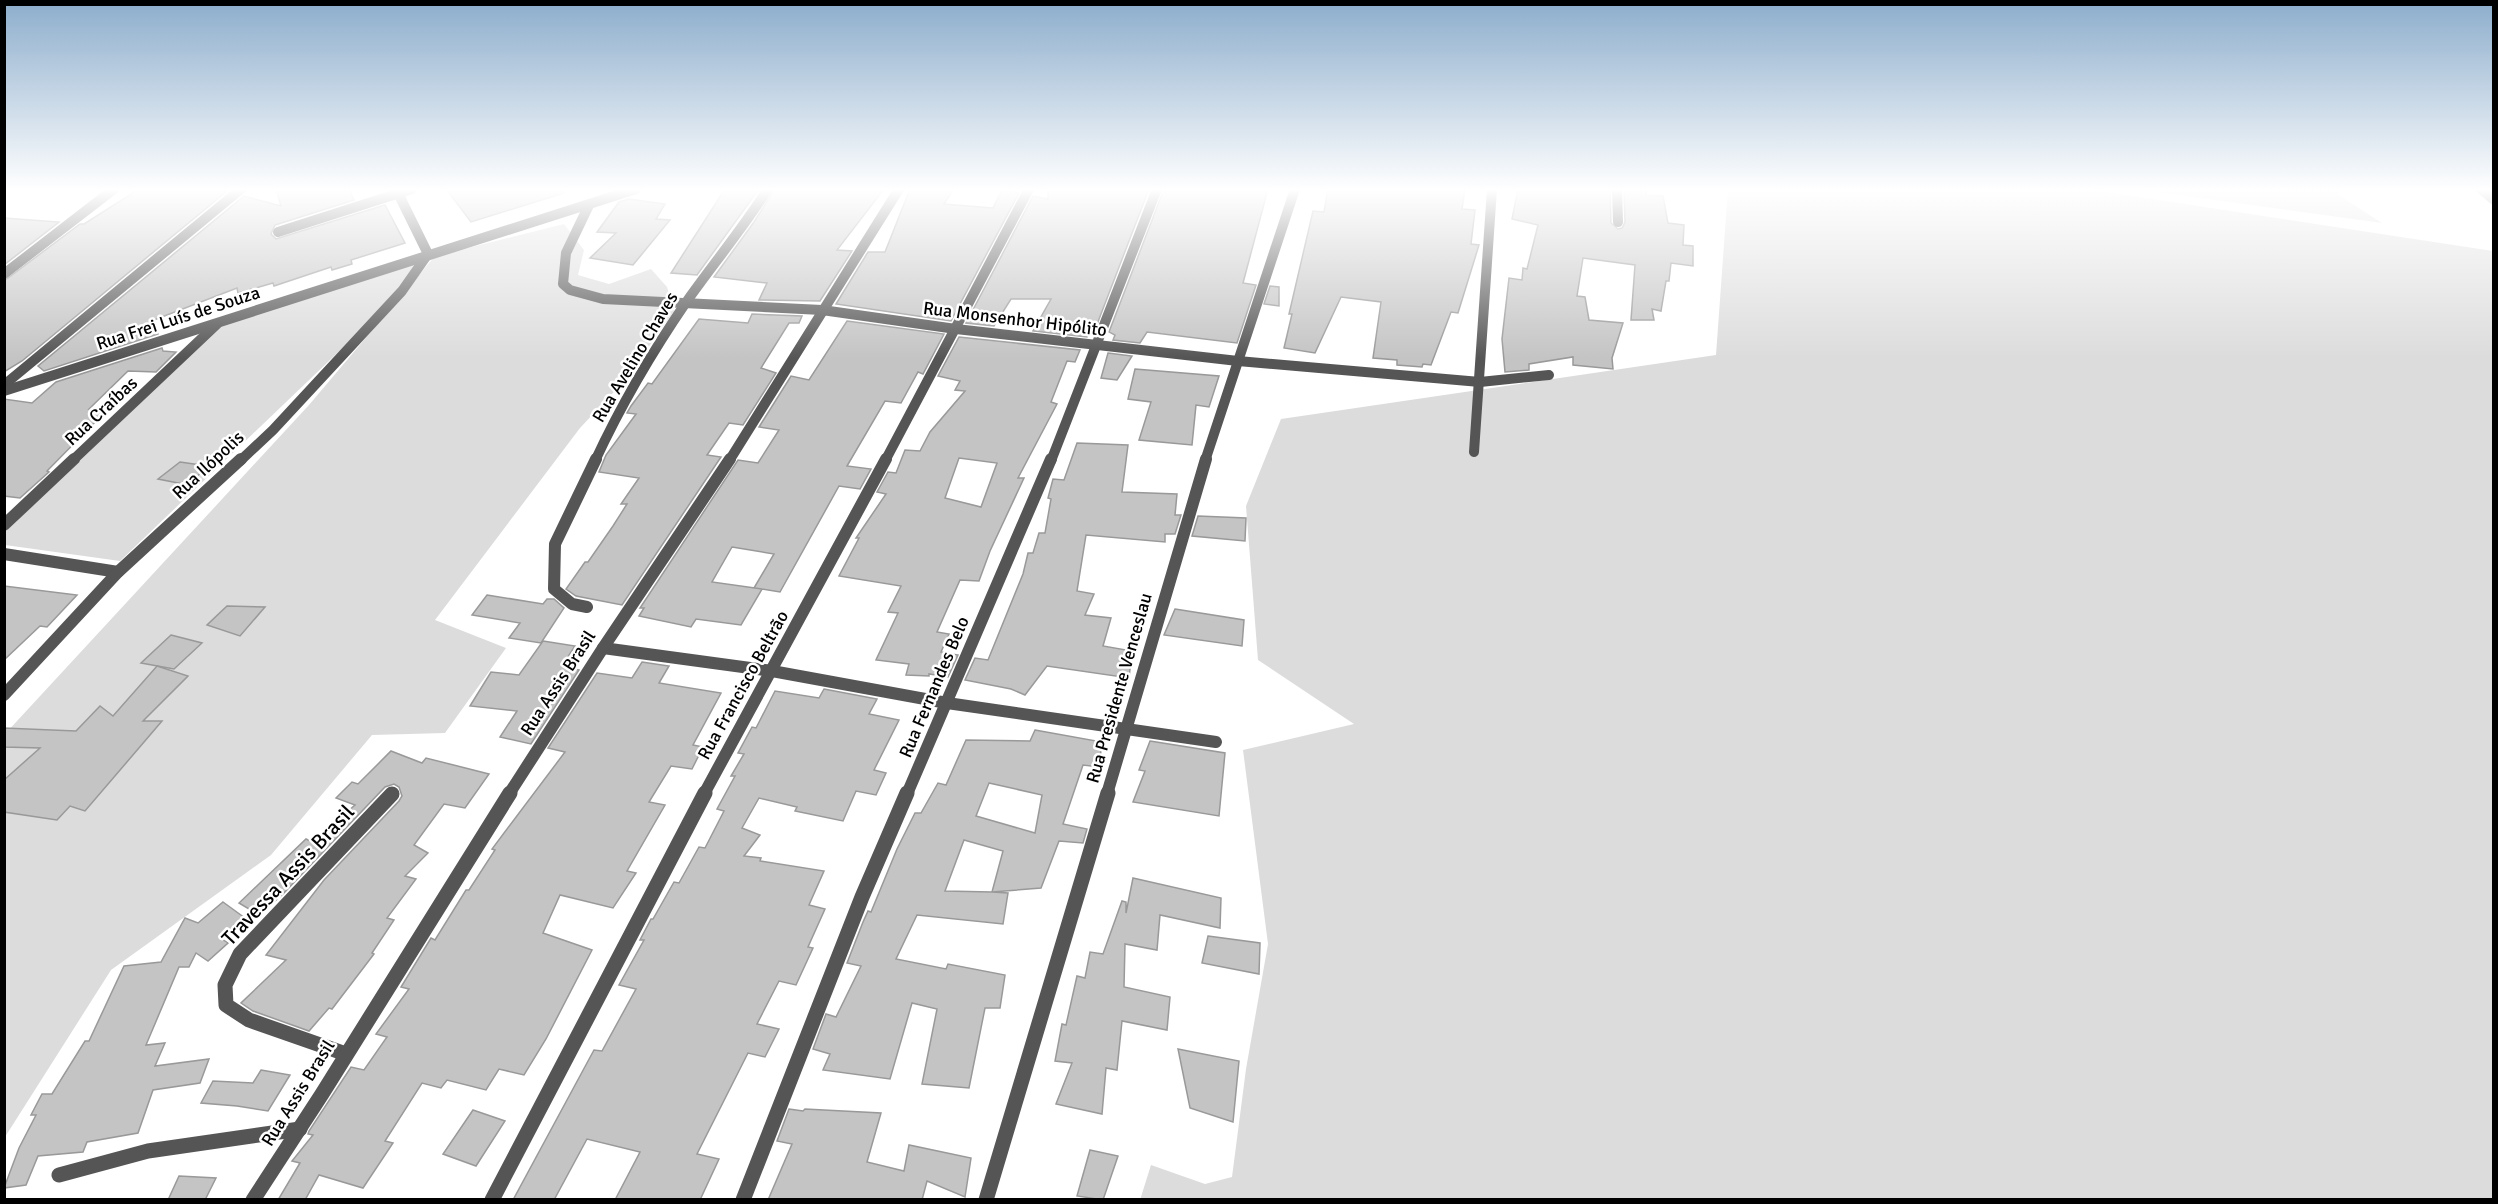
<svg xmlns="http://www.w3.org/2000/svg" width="2498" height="1204" font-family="Signika,sans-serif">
  <rect width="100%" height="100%" fill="#fff"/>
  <g fill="#dcdcdc">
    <path d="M1728,189H2087L2493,251V1199L1140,1200L1151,1165L1205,1184L1232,1177L1246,1069L1268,944L1243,750L1354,724L1258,660L1246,506L1281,419L1716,355Z"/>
    <path d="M2136,189H2345L2337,194L2382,223Z"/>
    <path d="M564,224L584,250L578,275L609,284L651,269L667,287L674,311L626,379L580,428L435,620L506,648L445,733L372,735L271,855L111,970L5,1137V734L309,405L435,256Z"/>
    <path d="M415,262L402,291L120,561L5,545V532L222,325Z"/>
  </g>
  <g fill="#c4c4c4" stroke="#999" stroke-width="1.5" fill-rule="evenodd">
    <path d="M139,189H220L227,191L22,361L4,372V281L80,224H84Z"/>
    <path d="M276,189H349L354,200L275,225L271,234L276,239L385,205L405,243L351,260L352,264L332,270L331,267L274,286L273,283L238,293L237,288L154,320L158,334L44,371L38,366L244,196L281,206Z"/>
    <path d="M446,189H563L564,193L471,222Z"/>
    <path d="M725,189H759L697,275L671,273Z"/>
    <path d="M775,189H884L837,250L852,251L820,301L759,300L767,283L714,277L754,222Z"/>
    <path d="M910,189H954L944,204L993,208L1002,190L1019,193L951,321L836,304L868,252H885Z"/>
    <path d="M1048,189H1149L1096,327L1092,325L1087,337L1033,331L1051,299H1011L994,326L966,323L1033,196L1048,199Z"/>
    <path d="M1164,189H1268L1243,283L1256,285L1237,343L1147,332L1140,343L1113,340L1115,335L1109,332Z"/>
    <path d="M1328,189H1465L1462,209L1475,210L1471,244L1479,245L1458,313L1451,312L1431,365L1423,364L1422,367L1397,365V360L1373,358L1381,302L1341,297L1315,353L1284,348L1292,314H1289L1313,211L1324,212Z"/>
    <path d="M1518,189H1610L1611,223L1618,229L1622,228L1625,222L1624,189H1646V195L1663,196L1668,223L1684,225L1683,245L1693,246V266L1671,263L1669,281H1666L1661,311L1652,309L1654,320H1631L1635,265L1583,258L1577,296L1585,297L1589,320L1623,323L1612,358L1613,369L1573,365V357L1529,364V370L1505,372L1502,339L1509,278L1522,280L1523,268L1527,269L1538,225L1512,219Z"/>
    <path d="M629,199L665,204L656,219L670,220L633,265L590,258L616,233L597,232L619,202Z"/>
    <path d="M4,218L59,222L4,265Z"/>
    <path d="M1270,286L1279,287V306L1264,304Z"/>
    <path d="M752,314L802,316L799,323H789L761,368L776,373L743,425L729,423L707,455L721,457L622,605L576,596L566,589L585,562H588L613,526L627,504H621L639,478L599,472L606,455L636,414L627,413L631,406L648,383L652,384L699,319L748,323Z"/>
    <path d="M847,321L944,334L923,374L918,372L901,403L885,401L847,466L871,469L860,489L839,486L780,592L762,589L741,625L696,619L691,627L639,616L644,608H640L738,460L758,463L779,430L759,427L791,376L809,380ZM732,547L774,554L754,588L762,589L712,582Z"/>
    <path d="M959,337L1080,350L1075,362L1067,361L1051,402L1057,404L1018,478H1024L990,551L979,581L960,580L937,632L949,634L941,652L958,655L948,677L929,674V676L906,675L909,664L876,660L898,613L888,612L901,586L839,576L859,538H856L886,494L877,492L888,472L896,473L905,450L920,451L930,432L965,391L955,390L960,381L938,376ZM959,458L997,463L981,507L945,498Z"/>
    <path d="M162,348L163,351L176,352L156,372L128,371L89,409L107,410L47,471L49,472L20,498L4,496V399L32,403L56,382Z"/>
    <path d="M1108,353L1132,356L1117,380L1101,378Z"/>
    <path d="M1135,369L1219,376L1209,407L1196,405L1192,445L1139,440L1151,402L1128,399Z"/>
    <path d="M1077,443L1128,445L1122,492L1177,494L1175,515H1181L1175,534H1165V542L1086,535L1077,591L1094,594L1085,615L1111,618L1103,646L1132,651L1129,678L1047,666L1025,695L1011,689L965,680L975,658L988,660L1023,574L1028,553H1033L1039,533H1045L1051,499L1048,498L1053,479L1064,480Z"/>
    <path d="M180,462L208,466L188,485L158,479Z"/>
    <path d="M1198,516L1246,518L1245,541L1192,536Z"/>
    <path d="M4,586L77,595L47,627L40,626L4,660Z"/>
    <path d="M487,595L543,604L547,599H554L564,608L541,643L509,638L520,623L472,615Z"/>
    <path d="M227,606L265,607L240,636L207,625Z"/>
    <path d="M1175,609L1244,620L1242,646L1164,635Z"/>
    <path d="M171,635L202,643L174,669L141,663Z"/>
    <path d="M543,641L575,646L562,666L579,670L531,744L500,737L517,711L470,706L491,672L519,675Z"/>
    <path d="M642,662L669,666L659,683L721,693L693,745L703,747L692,769L671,766L649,802L665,805L627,871L636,873L613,908L560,895L543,933L592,950L546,1039L524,1075L499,1069L486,1090L447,1080L441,1088L422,1083L385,1141L393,1143L363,1188L319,1175L305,1200H278L300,1163L292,1161L313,1135L308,1134L309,1131L351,1067L364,1070L387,1037L376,1034L409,989L401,987L431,938L435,940L466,890H469L495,850L492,849L565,752L548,748L597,673L632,678Z"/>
    <path d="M157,666L188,676L143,721H162L85,811L70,806L57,820L4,812V780L40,748L4,747V728L76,731L100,706L113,716Z"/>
    <path d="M824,689L877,699L869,714L899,720L874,770L886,773L876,795L856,791L843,821L795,811L797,807L759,798L742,828L760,835L744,856L761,858L760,861L824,871L809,905L825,909L808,947L813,948L796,985L779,981L757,1024L779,1029L765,1057L748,1053L697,1154L719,1159L700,1200H615L640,1152L587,1139L554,1200H513L594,1050L602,1051L636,989L619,985L644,940H640L651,919H653L674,882L679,883L699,847L705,848L724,811L717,809L735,776H731L744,754L738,753L752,727L756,728L775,691L819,698Z"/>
    <path d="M1035,730L1102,742L1099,767L1083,765L1063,824L1087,829L1083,843L1059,841L1041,888L992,892L1008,893L1003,924L917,915L896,959L946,969L948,964L1005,975L1000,1008H985L969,1088L922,1084L937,1009L912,1003L890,1079L823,1070L830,1054L813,1049L826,1014L836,1017L861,966L847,963L863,922L868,911L871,912L897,849L915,813H921L938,783L946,785L966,740L1030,741ZM989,783L1042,795L1035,833L976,816ZM964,840L1003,851L992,892L945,891Z"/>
    <path d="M1150,741L1225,753L1219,816L1133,802L1145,771L1139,770Z"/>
    <path d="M391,751L422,763L426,758L489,774L465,808L444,804L414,845L428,853L405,876L416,879L387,918L394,920L372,953L374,954L332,1009L329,1008L309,1031L253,1011L241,1003L286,960L266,955L324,880L399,801L402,796L399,787L394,784L385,787L284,893L259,915L239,903L306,839L312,842L355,805L336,798L352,782L358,784Z"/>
    <path d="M1133,878L1221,898L1220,928L1160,915L1157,950L1125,944L1124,987L1170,997L1167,1030L1122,1021L1117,1070L1106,1068L1102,1114L1056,1104L1072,1063L1055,1061L1062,1024L1066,1025L1077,976L1085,978L1090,952L1103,954L1122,901L1126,902V913Z"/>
    <path d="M223,902L245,918L222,939L228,943L208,961L196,953L189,967H179L146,1045L165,1043L155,1066L209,1059L200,1083L153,1090L138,1133L87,1142L83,1152L38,1156L26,1185L4,1188L19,1148L36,1115H31L42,1094H52L85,1041H89L124,966L161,962L185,918L198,923Z"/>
    <path d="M1208,936L1260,943L1259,974L1202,963Z"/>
    <path d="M1178,1049L1239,1061L1233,1122L1190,1108Z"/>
    <path d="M261,1070L290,1075L268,1111L237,1106L201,1103L213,1081L253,1083Z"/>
    <path d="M789,1109L803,1111L805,1109L881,1113L867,1162L904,1171L909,1145L971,1158L965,1197L927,1181L922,1200H768L792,1144L777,1141Z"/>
    <path d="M473,1110L505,1121L476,1166L443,1154Z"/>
    <path d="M1090,1150L1118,1156L1103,1200L1077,1196Z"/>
    <path d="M179,1176L216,1178L205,1200H168Z"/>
  </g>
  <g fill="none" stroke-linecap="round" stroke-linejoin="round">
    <path stroke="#555" stroke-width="10" d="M2481,189L2494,200"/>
    <g stroke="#555" stroke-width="10">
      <path d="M396,189L428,254"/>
      <path d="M1617,189L1618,222"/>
      <path d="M589,205L566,253L563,284L570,290L603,299L822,310L956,329L1238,361L1480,382L1549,375"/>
      <path d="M278,232L412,189"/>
      <path d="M4,274L114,189"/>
      <path d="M4,385L241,189"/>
      <path d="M4,391L636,189"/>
      <path d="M1474,452L1492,189"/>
      <path d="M72,461L217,324"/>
      <path d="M240,461L273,430L402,291L428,254"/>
      <path d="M595,461C621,405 652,352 687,301C714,263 743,228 768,189"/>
      <path d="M729,461L899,189"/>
      <path d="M885,461L1029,189"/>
      <path d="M1051,461L1157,189"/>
      <path d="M1205,461L1295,189"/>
    </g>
    <g stroke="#555" stroke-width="12">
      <path d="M4,525L74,459"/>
      <path d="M4,554L118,572"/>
      <path d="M587,607L572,604L554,589L555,544L596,459"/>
      <path d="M603,648L772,671L947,703L1216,742"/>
      <path d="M4,695L118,572L241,459"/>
      <path d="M509,794L603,648L730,459"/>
      <path d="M704,794L886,459"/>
      <path d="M907,794L1051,459"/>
      <path d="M1107,794L1206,459"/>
    </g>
    <g stroke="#555" stroke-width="15">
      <path d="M346,1054L249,1020L226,1005L225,985L240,954L392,794"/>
      <path d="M59,1175L148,1151L300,1129"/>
      <path d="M253,1200L322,1094L510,793"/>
      <path d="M492,1200L705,793"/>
      <path d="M743,1200L862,897L907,793"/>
      <path d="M986,1200L1108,793"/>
    </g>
  </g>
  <linearGradient id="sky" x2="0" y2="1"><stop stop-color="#8cadcc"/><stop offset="0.53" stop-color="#fff"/><stop offset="1" stop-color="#fff" stop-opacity="0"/></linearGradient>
  <rect width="2498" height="358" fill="url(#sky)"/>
  <g text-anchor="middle" stroke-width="5" stroke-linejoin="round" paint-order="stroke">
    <g font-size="18" fill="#000" stroke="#fff">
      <text transform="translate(178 318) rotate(-18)" y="6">Rua Frei Luís de Souza</text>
      <text transform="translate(1015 319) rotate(7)" y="6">Rua Monsenhor Hipólito</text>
      <text transform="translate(635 357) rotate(-59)" y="6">Rua Avelino Chaves</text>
      <text transform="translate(101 411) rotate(-43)" y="6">Rua Craíbas</text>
      <text transform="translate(208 465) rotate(-43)" y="6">Rua Ilópolis</text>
      <text transform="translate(558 683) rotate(-57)" y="6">Rua Assis Brasil</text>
      <text transform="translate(743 685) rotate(-61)" y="6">Rua Francisco Beltrão</text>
      <text transform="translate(934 687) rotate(-67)" y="6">Rua Fernandes Belo</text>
      <text transform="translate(1119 688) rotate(-74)" y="6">Rua Presidente Venceslau</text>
      <text transform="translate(298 1093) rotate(-58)" y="6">Rua Assis Brasil</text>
    </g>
    <g font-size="21" fill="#000" stroke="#fff">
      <text transform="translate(288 875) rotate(-47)" y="7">Travessa Assis Brasil</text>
    </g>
  </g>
  <rect width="2498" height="1204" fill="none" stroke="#000000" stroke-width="12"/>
</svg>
